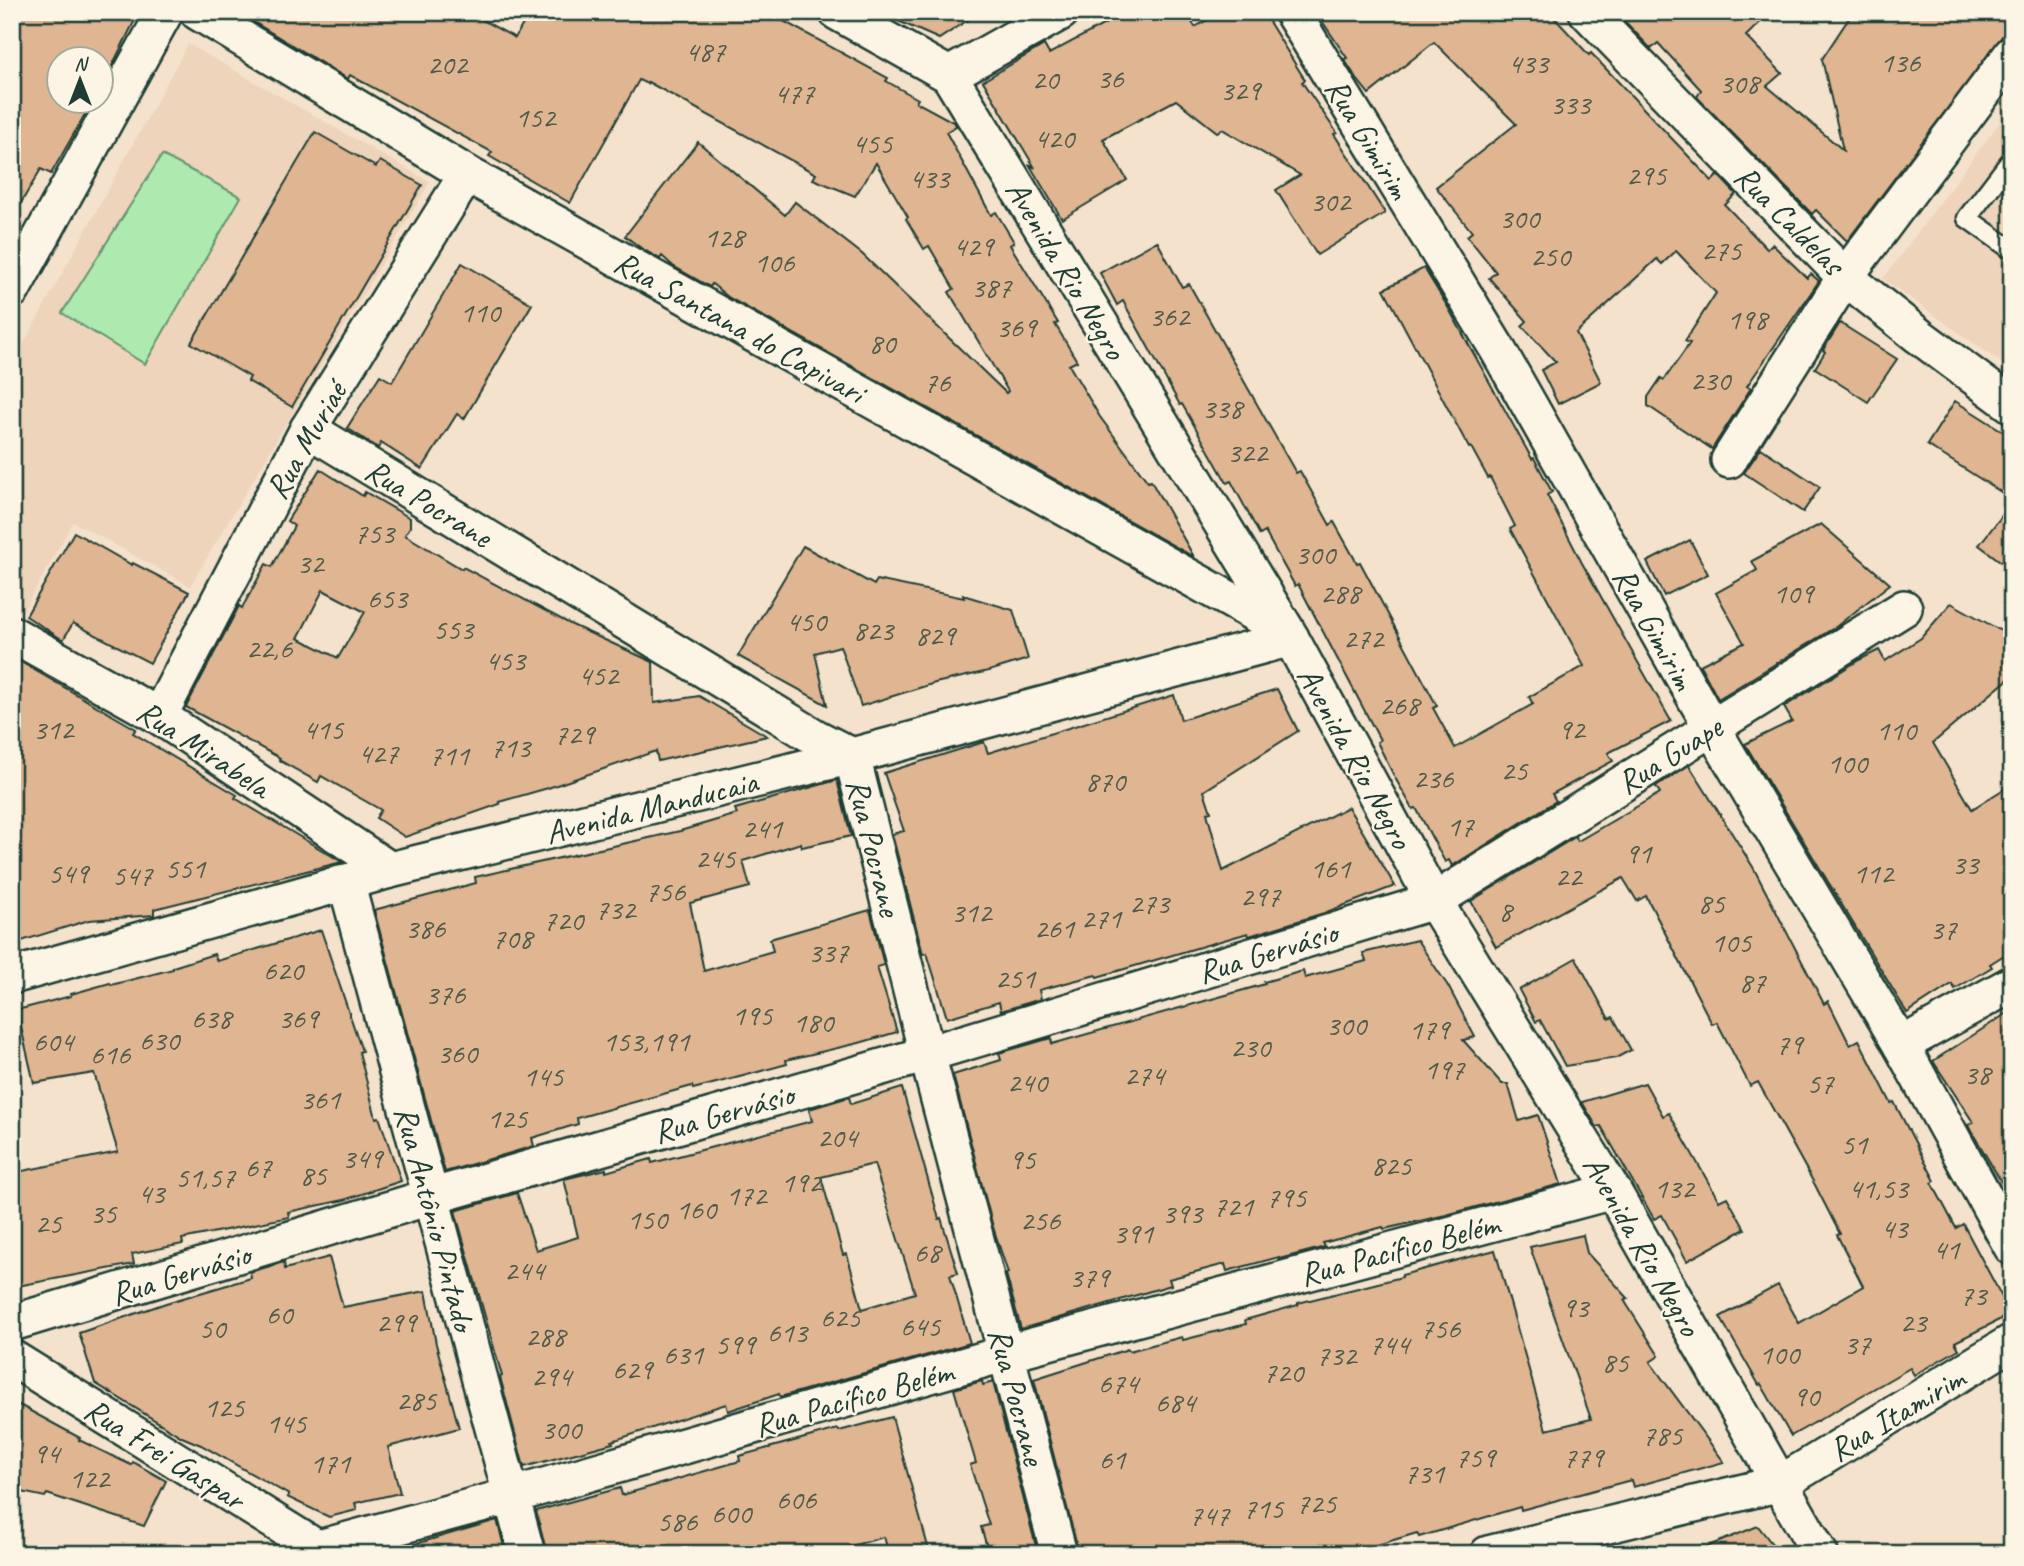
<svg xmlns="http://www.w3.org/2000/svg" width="2024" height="1566" font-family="Caveat,sans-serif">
  <rect width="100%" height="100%" fill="#f4e2cc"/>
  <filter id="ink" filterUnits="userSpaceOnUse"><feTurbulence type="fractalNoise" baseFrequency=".0143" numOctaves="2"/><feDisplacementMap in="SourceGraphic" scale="14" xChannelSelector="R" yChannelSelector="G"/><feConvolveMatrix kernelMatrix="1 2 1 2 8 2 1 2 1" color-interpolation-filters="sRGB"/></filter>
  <g filter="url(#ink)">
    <g fill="#eed4ba">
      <path d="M188,44L430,182L190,586L73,522L23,612L12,606V365Z"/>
      <path d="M2012,106V370L1883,279Z"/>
    </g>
    <path fill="#aeeab0" stroke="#669472" stroke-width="2" d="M162,155L241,197L145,364L62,313Z"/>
    <g fill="#e0b591" stroke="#1f3d34" stroke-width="2" fill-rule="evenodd">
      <path d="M12,12H139L102,86V60H60V102H92L51,174L41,169L12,218Z"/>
      <path d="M237,12H468L515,38L530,12H767L888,78L886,81L918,99L916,102L955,123L956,126L946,132L991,215L996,212L1014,242L1010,245L1058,323L1055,324L1077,361L1069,365L1100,417L1148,482L1151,481L1194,557L728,297L712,284L710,287L673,266L662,256L660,259L641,248L625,236L698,142L785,215L795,202L862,254L1006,393L1008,391L949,292L954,289L929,246L924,249L906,219L908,217L876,163L855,196L813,179L816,174L648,82L647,84L639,80L570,203L489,156L492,152L350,75L348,79Z"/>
      <path d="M878,12H980L939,39Z"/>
      <path d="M1127,12H1186L1195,27L1221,12H1263L1305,80L1302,82L1337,133L1334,134L1385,213L1317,255L1276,190L1300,175L1222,129L1217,132L1176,100L1103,139L1127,180L1062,219L1029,164L1035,168L983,81L1044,45L1049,54Z"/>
      <path d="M1316,12H1549L1589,55L1591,53L1712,181L1718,175L1736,194L1725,205L1767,249L1772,244L1807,278L1811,274L1819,281L1747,386L1751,388L1712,449L1648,406V397L1661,378L1664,380L1690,343L1685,341L1716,293L1676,251L1662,264L1657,259L1576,333L1601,382L1558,404L1541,370L1556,362L1522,326L1527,321L1489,278L1496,272L1467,236L1472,232L1436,187L1516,124L1434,42L1369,94L1357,79L1344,59L1347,58Z"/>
      <path d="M1616,12H1771L1746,36L1782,73L1767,86L1843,150L1822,59L1853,12H2012V23L1847,241L1816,210L1812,214L1697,97L1701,90L1658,43L1651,49Z"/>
      <path d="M315,132L376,167L380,161L422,185L292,407L248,381L250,377L191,343Z"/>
      <path d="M1157,241L1182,287L1189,284L1296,473L1300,471L1330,525L1334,522L1357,563L1360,562L1437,706L1433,708L1455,748L1533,704L1529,697L1584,666L1510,529L1515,526L1490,477L1488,478L1471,447L1469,448L1384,289L1424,268L1449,309L1532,459L1534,458L1552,492L1547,495L1582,563L1671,721L1608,753L1613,761L1552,794L1556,801L1452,866L1449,860L1445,862L1416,808L1413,809L1395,778L1377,742L1380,740L1298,584L1295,586L1265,532L1260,535L1231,481L1227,483L1182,404L1180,405L1123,301L1117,305L1100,273Z"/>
      <path d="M462,263L532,304L464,419L457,414L422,469L381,443L378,448L347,428L380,375L392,382Z"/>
      <path d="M1840,323L1897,359L1868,402L1815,368L1825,352L1823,350Z"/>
      <path d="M1955,401L2012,437V499L1927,445Z"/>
      <path d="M1761,448L1820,487L1803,512L1744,473Z"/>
      <path d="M320,469L363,496L365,492L410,518V527L405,535L462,569L463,567L572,625L653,662L654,703L699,696L767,736L658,761L656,751L548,788L499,802L500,804L405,837L376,818L381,810L321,776L318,782L279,760L280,758L186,707L239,606L242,608L266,564L272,567L294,526L287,521ZM323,590L365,612L338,658L298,638Z"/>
      <path d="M2012,503V570L1979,545Z"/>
      <path d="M1821,524L1890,584L1837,626L1718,699L1700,665L1744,643L1716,593L1757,570L1752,561Z"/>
      <path d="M74,532L132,565L133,563L189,592L150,663L73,623L63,640L26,616Z"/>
      <path d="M1690,540L1708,574L1664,596L1647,562Z"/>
      <path d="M803,546L874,585L877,580L964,598L963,595L1013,610L1028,659L989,671L935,683L861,706L840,646L815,653L827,705L738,656Z"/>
      <path d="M1951,603L2012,637V676L1933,743L1972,809L2012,784V950L1990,964L1992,967L1955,989L1952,984L1907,1013L1745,744L1792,721L1784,707L1859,660L1879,650L1885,661L1921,638Z"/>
      <path d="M12,657L136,729L133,733L237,795L235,798L342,862L154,909V915L89,920L12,944Z"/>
      <path d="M1277,689L1298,731L1204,791L1211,812L1207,813L1223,871L1348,807L1395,886L1324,913L1249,936L1248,933L1097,977L1096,975L1039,990L1041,999L1001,1011L999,1002L947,1018L927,953L923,954L892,834L904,831L884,773L984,742L988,753L1174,695L1181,720Z"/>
      <path d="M1689,765L1753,867L1824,1004L1828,1001L1850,1045L1859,1040L1891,1103L1894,1102L1917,1146L1935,1181L1932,1183L1956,1228L1963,1224L2011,1314L1955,1342L1959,1349L1914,1375L1910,1368L1791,1436L1761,1384L1759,1385L1720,1317L1778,1285L1799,1323L1863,1286L1837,1235L1840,1234L1815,1185L1758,1082L1750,1086L1717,1022L1712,1024L1646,896L1637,901L1623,878L1496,947L1471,901L1575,837L1578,841L1660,793L1656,787Z"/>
      <path d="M837,780L851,836L802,847L801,843L743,861L750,887L690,903L704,971L773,951L770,939L870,910L884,965L877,967L897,1032L859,1043L786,1060L787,1064L747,1075L693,1089L692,1086L577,1118L578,1124L532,1138L534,1146L445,1172L374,910L476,883L475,877L680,831L737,814L735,809Z"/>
      <path d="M321,930L362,1051L359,1052L376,1118L379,1117L401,1181L344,1200L288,1212L289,1217L182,1239L183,1244L132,1254L134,1264L12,1287V1173L118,1152L94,1073L34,1083L17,1010L71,996V994L110,983L111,985L173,969V967L214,954L217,961Z"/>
      <path d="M1417,940L1448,986L1475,1037L1463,1040L1502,1084H1508L1519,1121L1538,1115L1561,1184L1446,1215L1384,1229L1383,1227L1323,1243L1325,1247L1279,1259V1257L1227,1271L1225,1264L1169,1279L1171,1285L1021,1329L1006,1274L1008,1273L993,1227L953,1075L1001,1060L999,1053L1051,1038L1052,1044L1265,984L1264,982L1303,971L1305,978L1366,961L1363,953Z"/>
      <path d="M1576,958L1609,1019L1613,1017L1631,1050L1616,1058L1565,1066L1540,1020L1536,1022L1519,990Z"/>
      <path d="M2012,1010V1200L1968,1125L1973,1122L1933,1061Z"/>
      <path d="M1645,1083L1663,1116L1669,1113L1719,1201L1727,1197L1745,1229L1687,1261L1662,1215L1654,1219L1601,1126L1597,1127L1582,1102Z"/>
      <path d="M902,1088L939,1219L941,1218L958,1273L950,1275L970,1343L780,1397L779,1394L728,1411L726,1404L612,1441L613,1443L524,1467L500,1377L502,1376L455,1211L517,1193L536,1250L578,1237L564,1179L606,1169V1172L651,1159L652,1163L751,1137L812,1121L809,1109L849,1097L851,1104ZM874,1164L915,1293L862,1309L847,1254L843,1255L821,1177Z"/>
      <path d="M1583,1235L1587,1253L1628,1298L1624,1300L1659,1356L1650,1362L1724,1462L1633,1487L1631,1480L1521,1510L1520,1507L1419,1537L1417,1533L1347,1554H1079L1034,1379L1128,1349L1129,1351L1182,1337L1183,1340L1246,1324L1245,1320L1298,1305V1303L1402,1277V1275L1495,1250L1546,1430L1591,1419L1530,1247Z"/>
      <path d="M329,1257L343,1307L426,1291L436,1344L459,1428L388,1447L400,1493L355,1503L357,1510L329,1517L287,1497L289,1495L201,1445L182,1437L95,1383L79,1333L166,1303L251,1278L250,1272L284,1262L285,1269Z"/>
      <path d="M982,1381L983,1385L993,1382L1038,1554H989L981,1527L989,1525L970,1465L976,1463L954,1389Z"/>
      <path d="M12,1401L80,1438L79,1440L131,1465L133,1462L166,1481L144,1526L47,1494L45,1497L12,1490Z"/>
      <path d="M892,1417L930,1554H889L884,1537L822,1554H547L536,1511L620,1488L622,1495L740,1461L739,1456L838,1429L839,1431Z"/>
      <path d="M497,1520L506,1554H403L402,1548Z"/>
      <path d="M1758,1526L1780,1554H1692V1553Z"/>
    </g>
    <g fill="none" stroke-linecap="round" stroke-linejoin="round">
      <defs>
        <path id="service" d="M2012,159L1967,218L2012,250"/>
        <g id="minor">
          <path d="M198,12L467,174L1284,630"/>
          <path d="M837,12L949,75L1287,631L1434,901L1613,1191L1820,1554"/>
          <path d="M1292,12L1498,350L1712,728L1901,1045L2012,1247"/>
          <path d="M1587,12L1845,277L1919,336L2012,405"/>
          <path d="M949,75L1061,12"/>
          <path d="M12,290L165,12"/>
          <path d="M308,429L815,737L852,756L927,1054L1059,1554"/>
          <path d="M1729,460L1845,277L2012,54"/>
          <path d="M12,634L159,716L390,870"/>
          <path d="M159,716L308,429L467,174"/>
          <path d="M346,882L527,1554"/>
          <path d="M12,976L390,870L852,756L1291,638"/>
          <path d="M1901,1045L2012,984"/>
          <path d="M12,1323L430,1197L927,1054L1434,901L1904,608"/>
          <path d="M12,1358L317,1548"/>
          <path d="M297,1554L510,1496L1007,1353L1613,1191"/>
          <path d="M1488,1554L1781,1483L2012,1342"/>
        </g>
      </defs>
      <use href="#service" stroke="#1f3d34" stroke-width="23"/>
      <use href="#minor" stroke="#1f3d34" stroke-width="40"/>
      <use href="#service" stroke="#fcf5e5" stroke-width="18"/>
      <use href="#minor" stroke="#fcf5e5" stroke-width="35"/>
    </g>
  </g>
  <g text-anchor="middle" stroke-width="5" stroke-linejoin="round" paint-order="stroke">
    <g font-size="30" fill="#4f5b4b">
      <text x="705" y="61">487</text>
      <text x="1900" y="72">136</text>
      <text x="1528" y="73">433</text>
      <text x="447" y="74">202</text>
      <text x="1110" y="88">36</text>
      <text x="1045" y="89">20</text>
      <text x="1739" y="93">308</text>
      <text x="1240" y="100">329</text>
      <text x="794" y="103">477</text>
      <text x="1570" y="114">333</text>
      <text x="535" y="127">152</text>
      <text x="1054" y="148">420</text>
      <text x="872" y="153">455</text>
      <text x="1646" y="185">295</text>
      <text x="929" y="188">433</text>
      <text x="1330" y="211">302</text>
      <text x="1519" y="228">300</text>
      <text x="724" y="247">128</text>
      <text x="973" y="256">429</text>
      <text x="1721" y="260">275</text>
      <text x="1550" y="266">250</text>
      <text x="774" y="272">106</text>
      <text x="991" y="297">387</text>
      <text x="480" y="322">110</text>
      <text x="1169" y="326">362</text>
      <text x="1747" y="329">198</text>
      <text x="1016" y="337">369</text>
      <text x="882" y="353">80</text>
      <text x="1710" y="390">230</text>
      <text x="937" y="392">76</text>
      <text x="1222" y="418">338</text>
      <text x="1247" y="462">322</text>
      <text x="374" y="543">753</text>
      <text x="1315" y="564">300</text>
      <text x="310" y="573">32</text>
      <text x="1340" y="603">288</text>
      <text x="1793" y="603">109</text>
      <text x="387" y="608">653</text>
      <text x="806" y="631">450</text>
      <text x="453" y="639">553</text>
      <text x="873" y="640">823</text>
      <text x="935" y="645">829</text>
      <text x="1363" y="648">272</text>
      <text x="269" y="658">22,6</text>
      <text x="505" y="670">453</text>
      <text x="598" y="685">452</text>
      <text x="1399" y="715">268</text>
      <text x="53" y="739">312</text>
      <text x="323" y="739">415</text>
      <text x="1571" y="739">92</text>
      <text x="1896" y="740">110</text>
      <text x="574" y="744">729</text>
      <text x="510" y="757">713</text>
      <text x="378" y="763">427</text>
      <text x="449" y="765">711</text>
      <text x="1847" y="773">100</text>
      <text x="1514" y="780">25</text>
      <text x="1433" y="788">236</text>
      <text x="1105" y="791">870</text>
      <text x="1460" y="836">17</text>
      <text x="762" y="838">241</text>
      <text x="1638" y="863">91</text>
      <text x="715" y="868">245</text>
      <text x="1965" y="874">33</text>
      <text x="185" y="878">551</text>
      <text x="1330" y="878">161</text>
      <text x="68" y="883">549</text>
      <text x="1873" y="883">112</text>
      <text x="132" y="885">547</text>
      <text x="1568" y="886">22</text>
      <text x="665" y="901">756</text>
      <text x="1260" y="906">297</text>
      <text x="1149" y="913">273</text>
      <text x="1711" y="913">85</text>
      <text x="615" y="919">732</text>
      <text x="1505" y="921">8</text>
      <text x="971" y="922">312</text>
      <text x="1101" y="928">271</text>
      <text x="563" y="930">720</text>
      <text x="425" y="938">386</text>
      <text x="1054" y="938">261</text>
      <text x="1943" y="939">37</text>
      <text x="512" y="948">708</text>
      <text x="1731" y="952">105</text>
      <text x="828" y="962">337</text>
      <text x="283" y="980">620</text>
      <text x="1015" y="988">251</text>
      <text x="1752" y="992">87</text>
      <text x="445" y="1004">376</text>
      <text x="752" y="1025">195</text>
      <text x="211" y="1028">638</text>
      <text x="298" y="1028">369</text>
      <text x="813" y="1032">180</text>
      <text x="1346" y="1035">300</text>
      <text x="1429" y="1039">179</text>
      <text x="159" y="1050">630</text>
      <text x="53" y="1051">604</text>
      <text x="646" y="1051">153,191</text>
      <text x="1789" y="1054">79</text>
      <text x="1250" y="1057">230</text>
      <text x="457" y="1063">360</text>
      <text x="110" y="1064">616</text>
      <text x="1444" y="1079">197</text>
      <text x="1977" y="1084">38</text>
      <text x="1144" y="1085">274</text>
      <text x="543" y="1086">145</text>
      <text x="1027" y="1092">240</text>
      <text x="1820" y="1093">57</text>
      <text x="320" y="1109">361</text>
      <text x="507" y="1128">125</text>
      <text x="837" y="1147">204</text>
      <text x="1854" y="1154">51</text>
      <text x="362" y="1168">349</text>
      <text x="1022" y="1169">95</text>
      <text x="1391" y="1175">825</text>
      <text x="258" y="1177">67</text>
      <text x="313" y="1185">85</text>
      <text x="205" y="1187">51,57</text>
      <text x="801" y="1192">192</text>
      <text x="1674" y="1198">132</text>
      <text x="1878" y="1198">41,53</text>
      <text x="151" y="1203">43</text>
      <text x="746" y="1205">172</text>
      <text x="1286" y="1207">795</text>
      <text x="1233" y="1216">721</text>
      <text x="696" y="1219">160</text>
      <text x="103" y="1223">35</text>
      <text x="1182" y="1223">393</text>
      <text x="647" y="1229">150</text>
      <text x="1040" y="1230">256</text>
      <text x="48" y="1233">25</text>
      <text x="1894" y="1238">43</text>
      <text x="1133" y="1243">391</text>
      <text x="1946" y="1259">41</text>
      <text x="927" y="1262">68</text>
      <text x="524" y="1280">244</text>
      <text x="1089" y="1287">379</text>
      <text x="1973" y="1305">73</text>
      <text x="1575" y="1317">93</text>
      <text x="279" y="1324">60</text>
      <text x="840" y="1327">625</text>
      <text x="396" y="1332">299</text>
      <text x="1913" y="1332">23</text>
      <text x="920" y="1336">645</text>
      <text x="212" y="1338">50</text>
      <text x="1440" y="1338">756</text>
      <text x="787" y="1342">613</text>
      <text x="545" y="1346">288</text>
      <text x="735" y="1354">599</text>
      <text x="1389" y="1354">744</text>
      <text x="1857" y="1354">37</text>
      <text x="683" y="1364">631</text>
      <text x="1779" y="1364">100</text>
      <text x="1336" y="1365">732</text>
      <text x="1615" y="1372">85</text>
      <text x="632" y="1379">629</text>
      <text x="1283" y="1382">720</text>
      <text x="551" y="1386">294</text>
      <text x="1118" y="1393">674</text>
      <text x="1806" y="1406">90</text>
      <text x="416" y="1410">285</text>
      <text x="1175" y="1412">684</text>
      <text x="224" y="1417">125</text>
      <text x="286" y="1433">145</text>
      <text x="561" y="1439">300</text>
      <text x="1662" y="1445">785</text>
      <text x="46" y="1463">94</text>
      <text x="1475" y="1467">759</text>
      <text x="1583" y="1467">779</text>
      <text x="1112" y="1469">61</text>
      <text x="330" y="1473">171</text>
      <text x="1424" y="1483">731</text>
      <text x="89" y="1488">122</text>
      <text x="796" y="1509">606</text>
      <text x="1316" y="1513">725</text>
      <text x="1263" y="1518">715</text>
      <text x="731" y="1523">600</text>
      <text x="1209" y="1525">747</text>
      <text x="677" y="1531">586</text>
    </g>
    <g font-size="33" fill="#1f3d34" stroke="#fcf5e5">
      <text transform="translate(1369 138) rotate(59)" y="12">Rua Gimirim</text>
      <text transform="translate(1790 219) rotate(45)" y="12">Rua Caldelas</text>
      <text transform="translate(1067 269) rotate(59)" y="12">Avenida Rio Negro</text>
      <text transform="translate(740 326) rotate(29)" y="12">Rua Santana do Capivari</text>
      <text transform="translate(305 440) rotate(-60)" y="12">Rua Muriaé</text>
      <text transform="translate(429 502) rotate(31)" y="12">Rua Pocrane</text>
      <text transform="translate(1655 628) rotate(61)" y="12">Rua Gimirim</text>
      <text transform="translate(204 748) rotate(33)" y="12">Rua Mirabela</text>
      <text transform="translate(1669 754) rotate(-32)" y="12">Rua Guape</text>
      <text transform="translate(1356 757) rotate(61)" y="12">Avenida Rio Negro</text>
      <text transform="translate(651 806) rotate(-14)" y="12">Avenida Manducaia</text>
      <text transform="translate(875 847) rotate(76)" y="12">Rua Pocrane</text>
      <text transform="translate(1267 951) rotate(-17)" y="12">Rua Gervásio</text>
      <text transform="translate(723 1112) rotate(-16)" y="12">Rua Gervásio</text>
      <text transform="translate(436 1218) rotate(75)" y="12">Rua Antônio Pintado</text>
      <text transform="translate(1643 1245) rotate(60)" y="12">Avenida Rio Negro</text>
      <text transform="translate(1399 1248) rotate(-15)" y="12">Rua Pacífico Belém</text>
      <text transform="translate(180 1273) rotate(-17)" y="12">Rua Gervásio</text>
      <text transform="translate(1018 1396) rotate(75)" y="12">Rua Pocrane</text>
      <text transform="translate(853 1397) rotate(-16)" y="12">Rua Pacífico Belém</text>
      <text transform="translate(1896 1413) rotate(-31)" y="12">Rua Itamirim</text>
      <text transform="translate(165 1453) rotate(32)" y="12">Rua Frei Gaspar</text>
    </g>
  </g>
  <rect width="2024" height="1566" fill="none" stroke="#fcf5e5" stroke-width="42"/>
  <rect x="21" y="21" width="1982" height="1524" fill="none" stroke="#1f3d34" stroke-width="2.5" filter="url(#ink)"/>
  <g transform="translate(80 80)"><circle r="33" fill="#fcf5e5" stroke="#a4ab9e" stroke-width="2"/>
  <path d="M0-5L12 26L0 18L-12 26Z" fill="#1f3d34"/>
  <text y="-10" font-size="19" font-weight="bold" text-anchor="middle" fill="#1f3d34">N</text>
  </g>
</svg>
